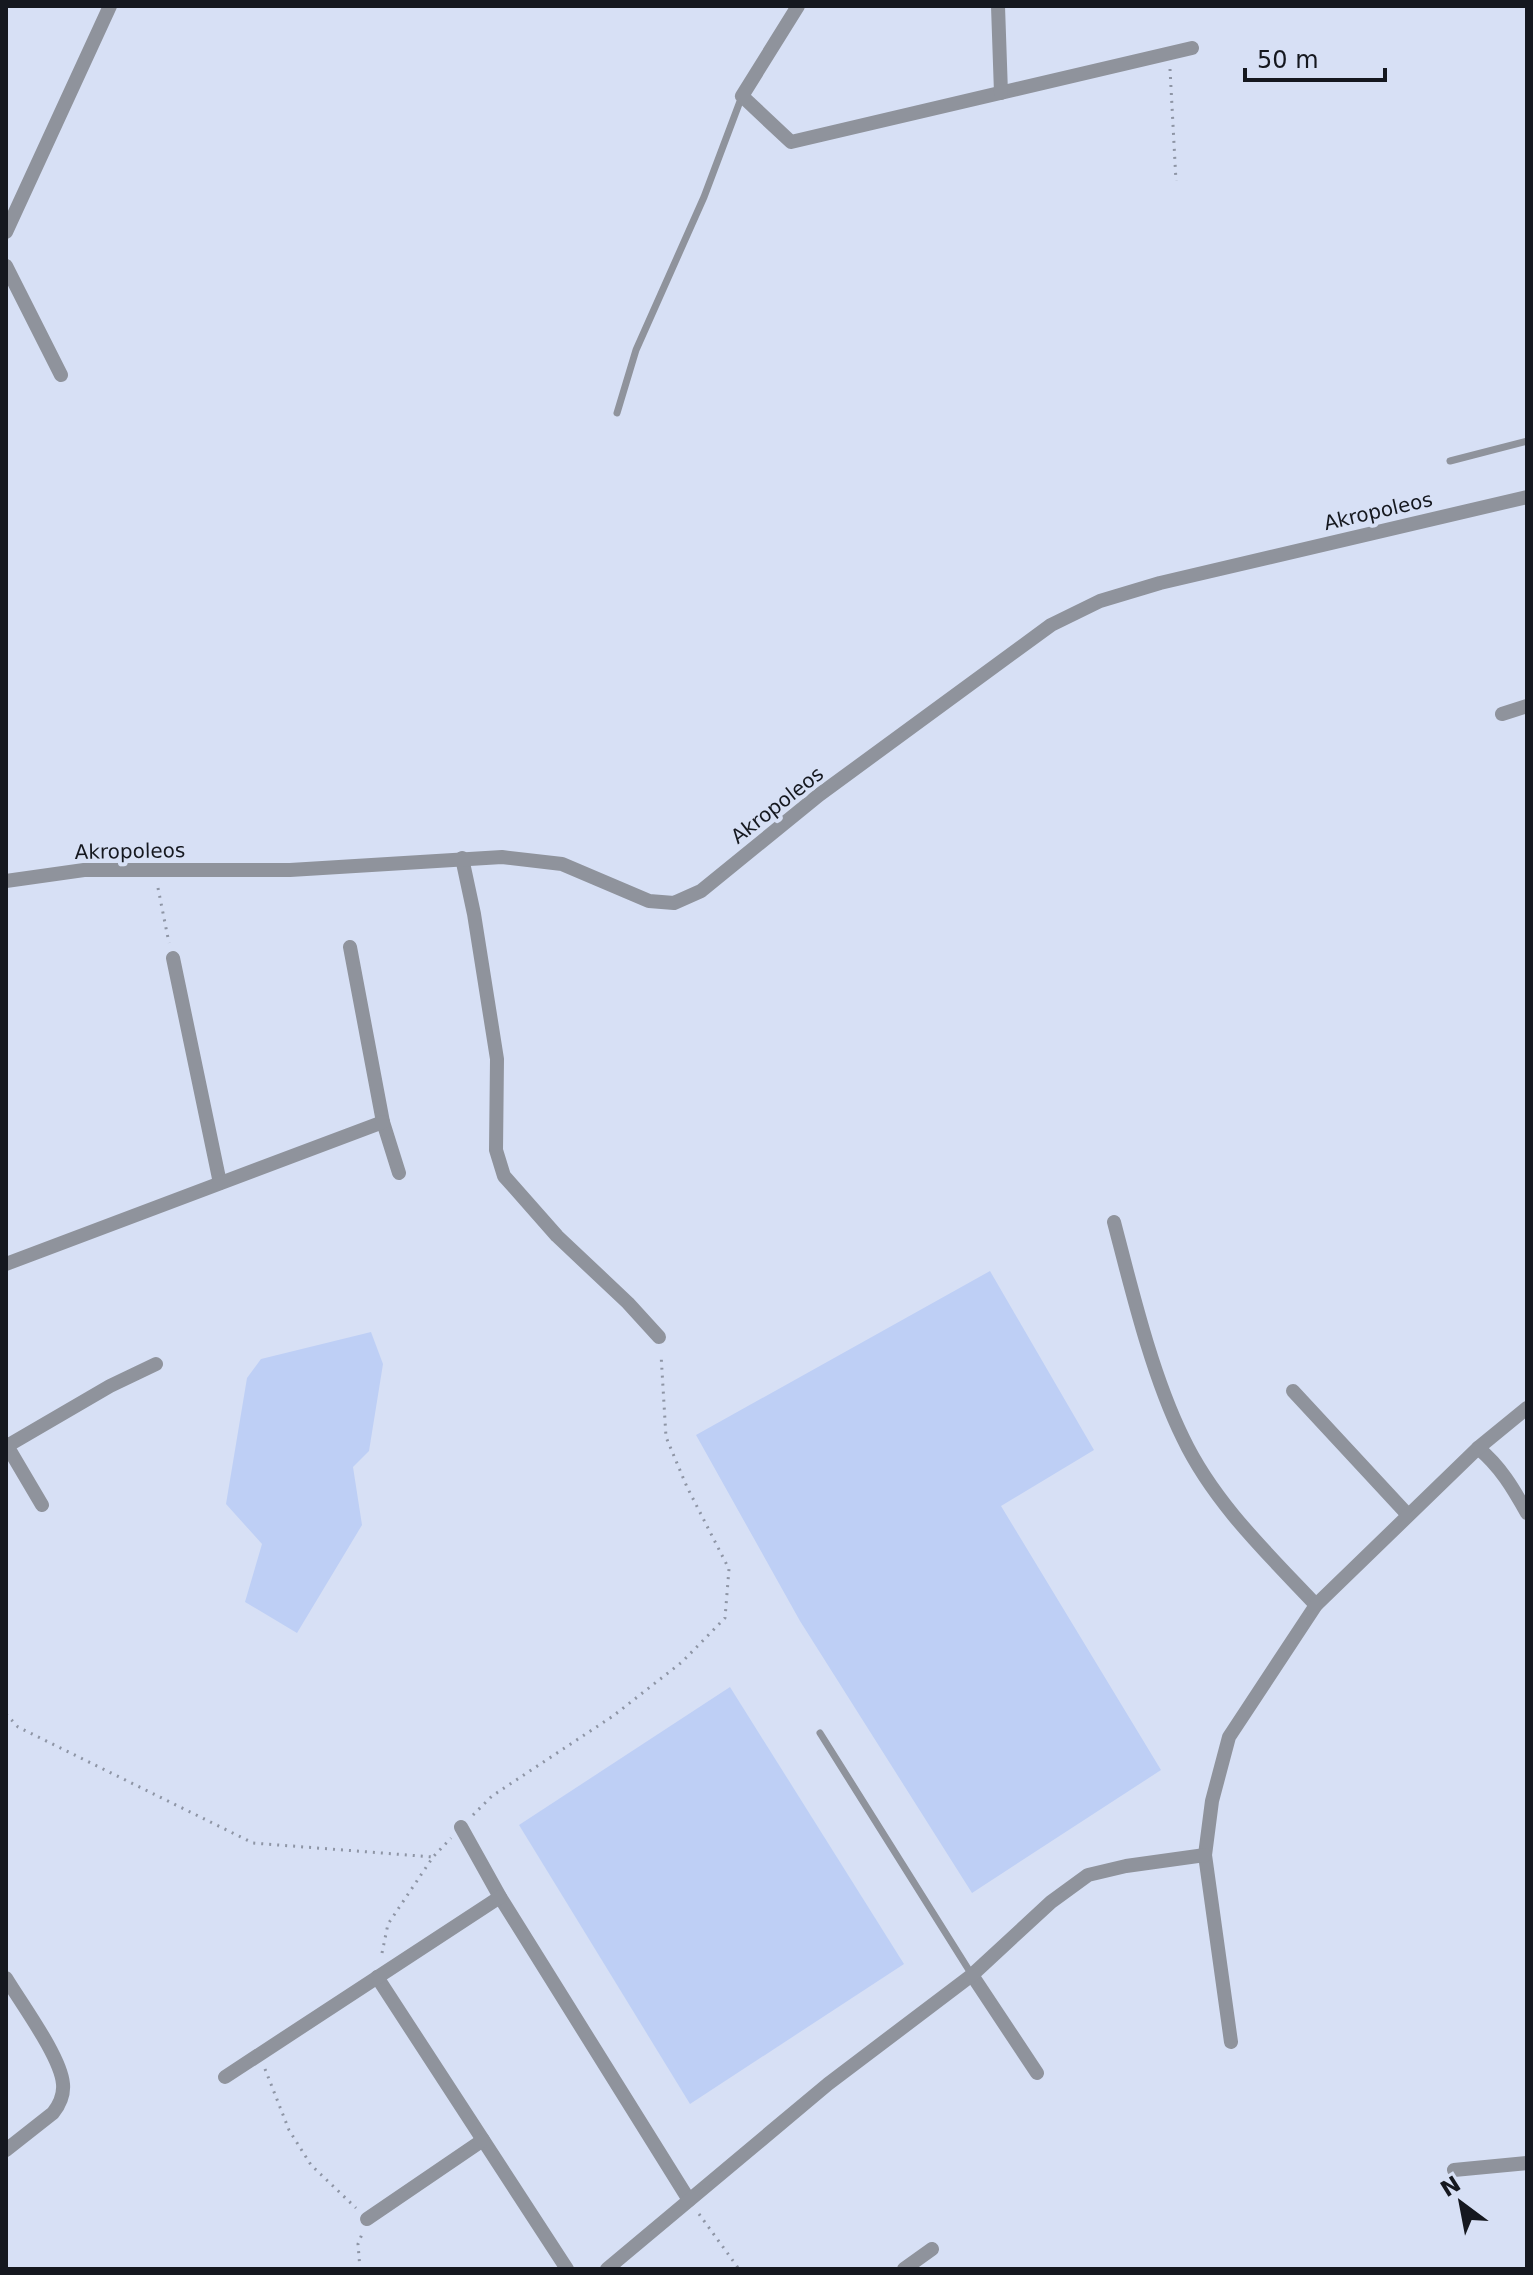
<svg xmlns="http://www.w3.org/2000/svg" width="1533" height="2275" font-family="'DejaVu Sans',sans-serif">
  <rect width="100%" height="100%" fill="#d7e0f5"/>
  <g fill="#becff5">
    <path d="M990,1271L1094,1450L1001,1506L1161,1770L972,1893L800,1621L696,1435Z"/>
    <path d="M371,1332L383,1364L369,1451L353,1467L362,1525L297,1633L245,1602L262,1544L226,1504L247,1378L261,1359Z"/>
    <path d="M730,1687L904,1964L690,2104L519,1825Z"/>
  </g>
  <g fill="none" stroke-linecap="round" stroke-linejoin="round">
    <g stroke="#8e95a5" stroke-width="3" stroke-dasharray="2 6" stroke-linecap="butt">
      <path d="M1170,69L1176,181"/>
      <path d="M158,888L169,943"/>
      <path d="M6,1714L18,1727L253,1843L433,1857"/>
      <path d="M473,1815L492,1796L613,1716L682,1662L725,1618L729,1569L687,1487L666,1437L661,1354"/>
      <path d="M382,1953L388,1924L433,1857L451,1838"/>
      <path d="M265,2069L289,2130L311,2165L356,2208"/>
      <path d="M699,2214L739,2269"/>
      <path d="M360,2269L358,2244L362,2234"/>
    </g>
    <g stroke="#8f939c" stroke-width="7">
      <path d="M617,413L636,350L704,197L742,96"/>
      <path d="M1450,461L1527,441"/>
      <path d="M820,1733L972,1975"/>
    </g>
    <g stroke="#8f939c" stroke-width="14">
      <path d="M798,6L742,96L791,142L1192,48"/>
      <path d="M998,6L1001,93"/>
      <path d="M6,232L110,6"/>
      <path d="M6,266L61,375"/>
      <path d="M1502,714L1527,706"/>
      <path d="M462,858L474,914L497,1059L496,1150L504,1176L557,1236L628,1303L659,1337"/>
      <path d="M6,881L84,870H290L502,857L562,864L649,901L674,903L701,891L819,795L1051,625L1100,601L1160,583L1527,497"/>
      <path d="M350,947L383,1122L399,1173"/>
      <path d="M173,958L220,1183"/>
      <path d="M1114,1222C1132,1291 1152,1375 1183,1438C1214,1503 1268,1554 1316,1605"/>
      <path d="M6,1264L383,1122"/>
      <path d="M1293,1391L1408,1515"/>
      <path d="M6,1444L42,1505"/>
      <path d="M7,1446L110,1386L156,1364"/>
      <path d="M1478,1448C1500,1466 1513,1488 1527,1513"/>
      <path d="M461,1827L500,1897L689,2200"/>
      <path d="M972,1975L1037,2073"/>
      <path d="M377,1977L567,2269"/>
      <path d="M6,1978C21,2003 61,2057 63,2084C64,2095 60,2104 53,2113L6,2150"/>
      <path d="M1231,2042L1205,1855L1212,1801L1229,1737L1316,1605L1478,1448L1527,1408"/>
      <path d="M225,2077L500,1897"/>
      <path d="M1454,2170L1527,2163"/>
      <path d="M367,2219L483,2140"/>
      <path d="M607,2269L828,2084L972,1975L1051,1902L1088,1875L1126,1866L1205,1855"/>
      <path d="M904,2269L932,2249"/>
    </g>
  </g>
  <g text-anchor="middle" stroke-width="8" stroke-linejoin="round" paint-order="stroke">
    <g font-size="20" fill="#15181f" stroke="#d7e0f5">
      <text transform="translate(1378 511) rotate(-13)" y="7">Akropoleos</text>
      <text transform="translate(777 805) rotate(-38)" y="7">Akropoleos</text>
      <text transform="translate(130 851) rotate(-1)" y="7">Akropoleos</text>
    </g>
  </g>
  <rect width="1533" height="2275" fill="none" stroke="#15181f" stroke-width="16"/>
  <g transform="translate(1461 2203) rotate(328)" stroke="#d7e0f5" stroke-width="6" paint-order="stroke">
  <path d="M0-6L14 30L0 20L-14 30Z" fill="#15181f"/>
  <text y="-12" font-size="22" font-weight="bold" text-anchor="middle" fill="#15181f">N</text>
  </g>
  <path d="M1245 68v12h140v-12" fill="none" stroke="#15181f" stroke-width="4"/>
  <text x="1257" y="68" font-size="24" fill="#15181f" stroke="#d7e0f5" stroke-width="6" paint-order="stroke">50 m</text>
</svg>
